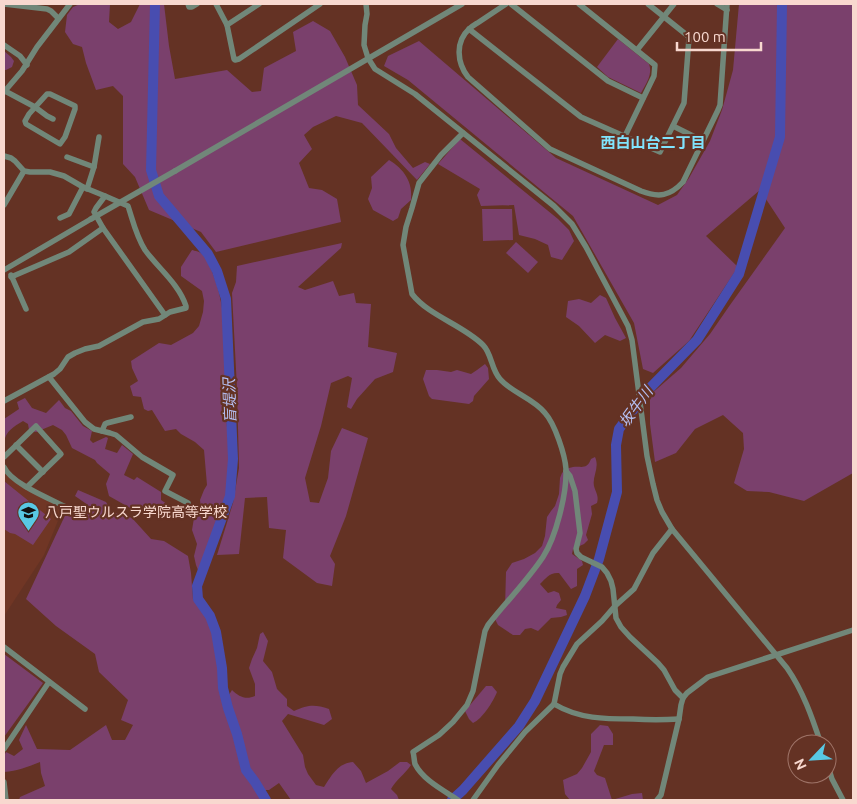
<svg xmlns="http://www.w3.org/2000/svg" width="857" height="804" font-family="Ubuntu,'Noto Sans JP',sans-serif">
  <rect width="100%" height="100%" fill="#643224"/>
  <path fill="#703625" d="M4,469L15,480L64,506L44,555L4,616Z"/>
  <g fill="#7a406c">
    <path d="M80,4H110L109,22L118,29L131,22L140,4H164L169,46L175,79L227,70L252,92L261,91L264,68L296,51L293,32L313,21L330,31L345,57L357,85L358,105L389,134L396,148L413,168L425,162L430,164L417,180L362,123L336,116L313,127L304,135L312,149L299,163L309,188L322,190L337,199L341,222L216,252L201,232L149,210L135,177L123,164V96L113,86L96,90L86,63L82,47L73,44L65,32L67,15L73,7Z"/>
    <path d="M739,4H853V473L804,501L769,492L747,491L734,483L744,449L743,433L723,415L695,429L676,453L655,462L650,424V395L681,368L710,334L730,305L785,228L760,190L706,236L738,267L689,341L653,373L643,369L634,323L573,216L408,80L384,66L388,56L419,41L556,158L658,205L677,195L689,178L710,141L722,110L733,70Z"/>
    <path d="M618,39L649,64C653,74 646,84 641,93L608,77L597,67Z"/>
    <path d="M4,51L11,57L14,61L12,67L6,70H4Z"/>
    <path d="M460,139L558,219L569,230L574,241L562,260L551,257L548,245L535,239L519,235L514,205L481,206L477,195L480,189L438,164Z"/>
    <path d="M389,160C404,169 413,182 411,200L401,209L398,218L393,221L373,210L368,199L372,188L371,177Z"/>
    <path d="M482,209H512L513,240L483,241Z"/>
    <path d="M516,242L538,262L528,273L506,253Z"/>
    <path d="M342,243L341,248L298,287L305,290L333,281L339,296L354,293L356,303L371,304L368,347L397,353L393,372L375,379L357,399L351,409L347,407L352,378L348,376L331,383L321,426L305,478L310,502L319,503L328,478L331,451L342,428L368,438L346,516L330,556L335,564L332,586L317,583L283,558L286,530L269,528L267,497L245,498L239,554L217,555L233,503L239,468L237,388L232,293L236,282L237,266Z"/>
    <path d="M192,250C195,251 199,251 202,254C206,257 208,263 210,267C226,301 225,340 227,377L224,386L229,455L228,486L226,497L201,569L198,570L196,565L194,556L197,544L192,530L194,518L201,508L200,500L204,490L207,485L204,450L195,442L181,434L176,429L165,431L152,410L148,411L144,409L141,397L133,396L130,386L138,381L132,368L131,361L159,343L171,345L193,333L199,326L203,312L204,301L202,291L181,276V267Z"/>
    <path d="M600,295L606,298L615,318L626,338L620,341L605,335L595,343L579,326L566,317L568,301L579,299L591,303Z"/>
    <path d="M485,364L488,368L489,379L474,396L473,401L469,404L432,399L429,396L423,379L426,370H437L451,372L457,370L471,374L477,370Z"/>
    <path d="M25,398L32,408L46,413L59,400L65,408L71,411L83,426L92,431L90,440L93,443L106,437L108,438L105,449L117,453L122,445L133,454L124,475L134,480L137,477L161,492V500L170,506V509L164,514C152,507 146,504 132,509L109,496L106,484L110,474L97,463L95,460L72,448L66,435L62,430L53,425L36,432L29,430L28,424L23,421C13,427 6,431 4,442V419L19,409L17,402Z"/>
    <path d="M595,457C600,468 592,476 594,486C596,493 599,496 597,503L591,506L592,514L586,535L588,540L584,544L573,549L572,554L582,561L583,565L577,569V586L571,589L559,573C550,572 546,578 540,584L548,593L554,591L559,593L561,600L557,605L556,608L566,610L567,615L561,617L551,618L538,631L531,628L525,629L520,635H513L498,625L495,619L505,608L506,572L512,563L524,559L535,553L542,546L545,536L547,517L551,511L555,506L559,494L560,478L562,473C564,471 566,469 569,468C580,464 586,472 591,459Z"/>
    <path d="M4,481L51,519L33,545L15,534L10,533L4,529Z"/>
    <path d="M78,490L106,502L112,512L132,518L151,539L164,541L188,556L191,573L193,599L205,615L213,631L218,663L221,694L242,764L246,775L264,800H19L20,797L45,786L41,773L40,762C28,767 17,771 4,772V756L6,752L14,756L23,749L19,740L26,725L37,749L70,750L106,725L112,740H125L133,725L121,720L128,700L99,672L95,654L56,626L26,599L69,507L90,512L88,505L75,496Z"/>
    <path d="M263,632L268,641L263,661L272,672L277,689L287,699V706L294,711C308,705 314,704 329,709L332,719L324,725L288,714L282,721L303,755L305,767L308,774L316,785L324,787C332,775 338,763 353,762L361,771L366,783L388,771L400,762H407L411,765C405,774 396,780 391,789L397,795L399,800H291L279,783L269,790H264L248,766L239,731L231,708L229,695L232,690C239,697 246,700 255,696V684L249,668L252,659L257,648L260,634Z"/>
    <path d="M4,654L43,683L4,737Z"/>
    <path d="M486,686H492L497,692C493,702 482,719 473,723L469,719L465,711Z"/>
    <path d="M600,725L608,726L613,734V745H604L594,771L597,775L605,778L612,800L632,794L642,793L643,800H596L595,799L593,800H570L565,794L563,780L577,774L582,768L591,752V734Z"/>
  </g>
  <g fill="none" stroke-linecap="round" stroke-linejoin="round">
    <g stroke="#484db0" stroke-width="10">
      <path d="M155,4L151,170L159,196L208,254L217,271L226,299L233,459L230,496L197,586L198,599L210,616L216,632L222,668L223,688L228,708L237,734L246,770L255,782L266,800"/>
      <path d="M452,800L463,790L519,726L535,701L585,596L599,559L617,492L616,445L619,429L648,390L697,340L739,274L780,137L782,4"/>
    </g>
    <g stroke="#718779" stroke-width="5.5">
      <path d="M4,4L47,9L51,11L58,18"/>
      <path d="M188,4L189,7H192L197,4"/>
      <path d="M216,4L227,25L234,59L235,60L239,59L320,4"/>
      <path d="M366,4L367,14L365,25L364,45L368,58L375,69L415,94L554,206L572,224L586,247L628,326L632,340L647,456L653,484L657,500L662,512L672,529L787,668C803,691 812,717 821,744"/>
      <path d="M506,4C497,10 488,16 479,22C476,24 472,26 469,29C455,42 457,63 468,77L550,149L641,191C659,198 670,196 683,182L718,110L720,105L727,4"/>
      <path d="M511,4L608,81L643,98"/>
      <path d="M579,4L655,65L654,76L625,136"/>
      <path d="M717,4L727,10"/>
      <path d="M227,25L259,4"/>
      <path d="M469,29L581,117L660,152L684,103L689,38L688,36L648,4"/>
      <path d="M4,45L20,56L27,65"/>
      <path d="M637,50L674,4"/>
      <path d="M5,91L35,107L47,116L53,119"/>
      <path d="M4,92L22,71L37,47L70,4"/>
      <path d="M47,94H50L75,106V109L65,137L60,144L26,124L25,121L29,114Z"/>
      <path d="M673,126L703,141"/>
      <path d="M4,156L11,158L15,161L24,171L30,172H50L64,176L83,187L105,196L96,208L94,212L103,228L165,315"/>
      <path d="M67,157L94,167"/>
      <path d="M175,171L462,4"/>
      <path d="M87,189L94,167L99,137"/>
      <path d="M4,205L24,171"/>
      <path d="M60,218L69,214L83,187"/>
      <path d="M4,270L91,219"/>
      <path d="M11,275L26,309"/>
      <path d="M11,277L69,252L103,228"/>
      <path d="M49,377L85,422L94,429L110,433L116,435L142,457L173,475L165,491L188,503"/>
      <path d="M4,401L54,374L60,369L68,357L75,353L85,349L99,346L143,322L159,319L170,312L186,308V306C179,284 158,268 145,250C136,236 133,221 128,206L105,196"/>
      <path d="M102,431L105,424L107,423L131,417"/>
      <path d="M16,445L43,472"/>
      <path d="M4,457L36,426L61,454L27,487"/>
      <path d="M4,467C11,483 48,498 64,506"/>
      <path d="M566,471L570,476L575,491L580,533L576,549L577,553L581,557L602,567L607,573L611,581L613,589L616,618L621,627L630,637L658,663L664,670L675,690L683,698"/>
      <path d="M4,647L85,709"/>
      <path d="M554,704C579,719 605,719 633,719C648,720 664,720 679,719"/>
      <path d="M4,749L49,682"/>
      <path d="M827,763L832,779L843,800"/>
      <path d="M4,782L6,800"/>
      <path d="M458,800C443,790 423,780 415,764C414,760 414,755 413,752L439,735L453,722L467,705L473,691L485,631L488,625C506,602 527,581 543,557C556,537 567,493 566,469C565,455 555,424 545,413C533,398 512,393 500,379C491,369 492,354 483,345C463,325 429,316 412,294L403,245L406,227L412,208L419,183L441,155L463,133"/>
      <path d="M473,800L498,765L525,732L554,704L560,674L563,667L577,644L602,621L615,606L634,589L653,553L672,529"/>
      <path d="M657,800L661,795L679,719L681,705L683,698L687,693L708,677L853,630"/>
    </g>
    <path stroke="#718779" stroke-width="5.5" d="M91,219L175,171"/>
  </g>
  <defs>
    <symbol id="school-pin" viewBox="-11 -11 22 30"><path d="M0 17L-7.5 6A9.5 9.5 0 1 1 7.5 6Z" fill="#58c8e4" stroke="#643224"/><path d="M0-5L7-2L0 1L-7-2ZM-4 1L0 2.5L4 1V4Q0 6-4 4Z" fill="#111"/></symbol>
  </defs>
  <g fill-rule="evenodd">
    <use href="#school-pin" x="16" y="500" width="25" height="34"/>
  </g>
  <g text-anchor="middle" stroke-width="4.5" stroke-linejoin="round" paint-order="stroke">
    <g font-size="14" fill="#f8d8cf" stroke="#643224" text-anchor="start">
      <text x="45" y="517">八戸聖ウルスラ学院高等学校</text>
    </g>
    <g font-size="15" font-weight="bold" fill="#80e4fd" stroke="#643224">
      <text x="653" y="148">西白山台二丁目</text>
    </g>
    <g font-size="15" font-style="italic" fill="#b5bff2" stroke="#643224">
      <text transform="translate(230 401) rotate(-92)" y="5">盲堤沢</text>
      <text transform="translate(636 407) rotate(-54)" y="5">坂牛川</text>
    </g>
  </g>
  <rect width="857" height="804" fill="none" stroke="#f8d8cf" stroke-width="10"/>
  <g transform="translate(812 759) rotate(245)"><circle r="24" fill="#643224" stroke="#9f7468"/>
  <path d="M0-4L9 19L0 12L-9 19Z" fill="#58c8e4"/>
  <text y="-8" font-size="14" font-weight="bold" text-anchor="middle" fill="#f8d8cf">N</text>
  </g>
  <path d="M677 42v8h84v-8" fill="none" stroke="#f8d8cf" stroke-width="2.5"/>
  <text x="684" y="42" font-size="15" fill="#f8d8cf" stroke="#643224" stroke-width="4" paint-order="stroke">100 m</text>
</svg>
